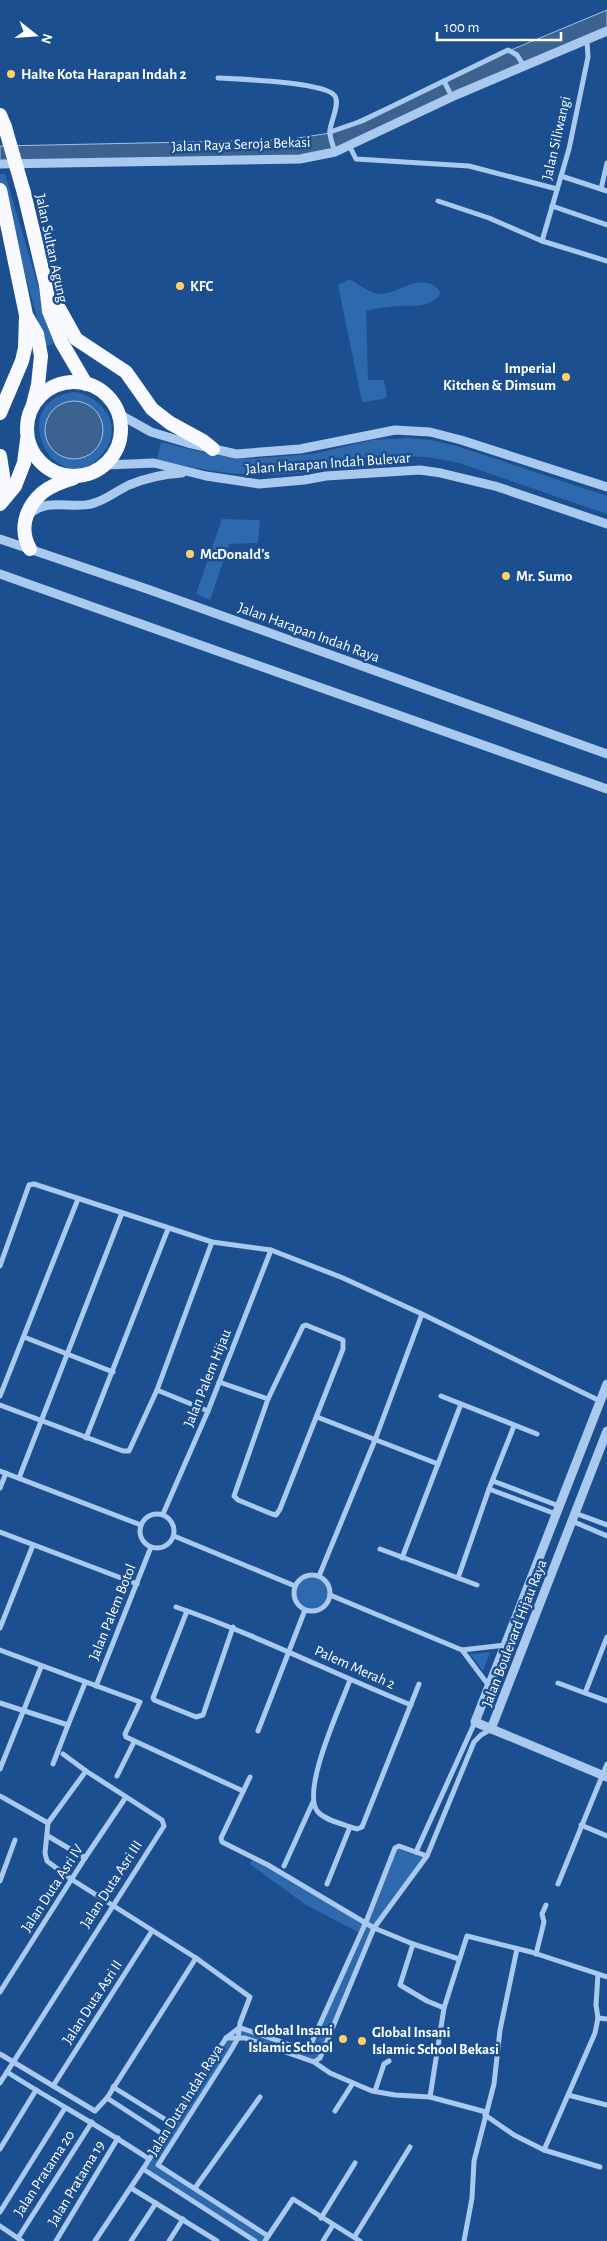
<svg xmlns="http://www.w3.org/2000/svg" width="607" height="2241" font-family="'Alegreya Sans',sans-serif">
  <rect width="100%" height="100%" fill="#1b4f8f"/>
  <g fill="#2e69ad" fill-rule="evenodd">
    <path d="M0,174H5L55,343L45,347L0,183Z"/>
    <path d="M350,279C359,285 371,294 382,294C401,293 424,269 441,293C429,309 415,305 398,306C387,307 377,308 366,311L368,380H384L387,396L384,399L362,402L338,285Z"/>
    <path d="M75,392C103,397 124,426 104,452C59,510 0,401 75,392ZM75,401L103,429C100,458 85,456 60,456L48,444L59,405Z"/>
    <path d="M408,438L431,440L457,446L607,496V514L459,463C429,456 402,454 372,458C348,461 324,470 300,473C248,479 207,471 157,460L161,442L215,455L249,459L313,454L372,440Z"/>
    <path d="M222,519L260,520L258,543L229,544L210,600L196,594Z"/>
    <circle cx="312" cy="1593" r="18"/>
    <path d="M490,1652L483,1671L470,1654Z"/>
    <path d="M397,1846L427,1856L374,1928L320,2058L314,2062L238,2038L158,2162L268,2236L264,2241H255L143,2169L226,2038H238L239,2028L302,2049L308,2048L360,1933L306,1905L250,1864L253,1858L366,1922Z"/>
  </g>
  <g fill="#3c6290" stroke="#9cc4f0">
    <path d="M607,10V29L335,152L300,159L0,164V146L286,140L330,133L511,50Z"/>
    <circle cx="74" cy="430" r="29"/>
  </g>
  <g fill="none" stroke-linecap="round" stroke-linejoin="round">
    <g stroke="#a9c9ee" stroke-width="5">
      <path d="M218,78C237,79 326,82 335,96C340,104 331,121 330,130C329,137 333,145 335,152"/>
      <path d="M444,81L508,50L517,55L524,66"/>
      <path d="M330,132L362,121L444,81L452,97"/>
      <path d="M349,145L356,159L469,166L557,189"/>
      <path d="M561,176L607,191"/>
      <path d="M601,189L607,163"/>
      <path d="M438,201L489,218L542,241L607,261"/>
      <path d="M552,206L607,225"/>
      <path d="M542,241L569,149L588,57L587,41"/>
      <path d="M0,1266L29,1185L34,1184L212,1242L271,1250L343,1278L422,1314L600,1401"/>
      <path d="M306,1325L343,1340V1349L280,1509L276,1515L272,1514L238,1500L234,1496L268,1399L303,1326Z"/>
      <path d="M24,1337L113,1372"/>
      <path d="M219,1382L268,1399"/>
      <path d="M157,1390L208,1411"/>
      <path d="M0,1396L78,1199"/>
      <path d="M441,1396L537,1434"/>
      <path d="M0,1405L123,1451H129L157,1390L212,1242"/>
      <path d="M317,1417L438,1464"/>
      <path d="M86,1438L168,1229"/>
      <path d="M0,1471L141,1525"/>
      <path d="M19,1478L122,1213"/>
      <path d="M493,1481L559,1506"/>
      <path d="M0,1488L6,1473"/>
      <path d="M489,1489L556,1514"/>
      <path d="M575,1513L607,1525"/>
      <circle cx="157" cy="1531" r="17"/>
      <path d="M163,1514L208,1411L271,1250"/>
      <path d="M572,1521L607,1536"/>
      <path d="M0,1532L137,1584"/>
      <path d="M174,1536L295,1586"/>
      <path d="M380,1549L477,1585"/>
      <path d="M402,1558L461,1404"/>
      <circle cx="312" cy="1593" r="18"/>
      <path d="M319,1576L375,1440L422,1314"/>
      <path d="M458,1578L489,1489L514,1426"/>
      <path d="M330,1595L462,1650L505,1645"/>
      <path d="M176,1607C257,1635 332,1673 411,1705"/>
      <path d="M187,1611L153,1698L154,1700L196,1717L203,1715L233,1627"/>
      <path d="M0,1628L33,1545"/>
      <path d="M607,1637L585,1693L607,1701"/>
      <path d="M0,1650L140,1702L125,1734L126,1737L243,1791"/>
      <path d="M462,1650L489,1686"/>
      <path d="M350,1680C341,1705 300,1792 318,1812C326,1821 346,1825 357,1829L362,1827L419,1684"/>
      <path d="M558,1683L585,1693"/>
      <path d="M96,1686L151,1547"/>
      <path d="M0,1703L68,1725L85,1683"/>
      <path d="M258,1731L305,1610"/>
      <path d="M53,1764L68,1725"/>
      <path d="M0,1769L41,1667"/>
      <path d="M86,1771L48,1823L45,1853L47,1861L71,1879L196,1958L250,1997L240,2023L238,2038L230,2052L158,2165L268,2236"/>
      <path d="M117,1776L134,1742"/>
      <path d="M250,1777L221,1838L222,1842L268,1865L374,1928L413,1944L400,1985L427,2001L444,2008"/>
      <path d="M0,1796L48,1823"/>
      <path d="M581,1825L607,1836"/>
      <path d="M48,1836L85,1858"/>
      <path d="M416,1852L475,1722"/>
      <path d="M284,1866L313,1802"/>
      <path d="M0,1881L15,1840"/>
      <path d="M327,1884L350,1827"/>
      <path d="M558,1884L607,1764"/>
      <path d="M413,1944L459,1959"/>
      <path d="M536,1954L544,1922L542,1914L546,1905"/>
      <path d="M0,1992L85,1858L126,1797"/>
      <path d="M598,2018L607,2019"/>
      <path d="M226,2038H245L314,2062L320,2058L374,1928L427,1856L474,1742L481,1735L491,1729"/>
      <path d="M0,2054L95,2111L107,2098L196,1958"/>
      <path d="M314,2062L330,2073L372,2091L395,2095L430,2097L486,2112"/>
      <path d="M7,2072C54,2102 103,2128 149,2159"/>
      <path d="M0,2083L164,1826L162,1820L86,1771L63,1754"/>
      <path d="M53,2086L152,1931"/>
      <path d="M113,2087L171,2123"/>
      <path d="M375,2091L384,2064L389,2061"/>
      <path d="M568,2095L607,2105"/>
      <path d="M430,2097L444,2008L467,1936L531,1952L607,1977"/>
      <path d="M107,2098L164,2135"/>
      <path d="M335,2111L353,2083"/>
      <path d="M485,2115L514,2135L544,2150L600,2167"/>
      <path d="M0,2149L36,2090"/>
      <path d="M544,2150L595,2033L598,2018L596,2005L598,1974"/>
      <path d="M131,2188L217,2241"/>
      <path d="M195,2188L260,2097"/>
      <path d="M0,2212L65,2108"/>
      <path d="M321,2218L355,2163"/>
      <path d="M0,2226L22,2241"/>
      <path d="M355,2236L410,2147"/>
      <path d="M18,2238L92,2122"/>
      <path d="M56,2241L118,2138"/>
      <path d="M95,2241L143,2169"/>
      <path d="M131,2241L156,2203"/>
      <path d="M169,2241L183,2219"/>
      <path d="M255,2241L143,2169L226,2038L239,2028L244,2029L302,2049L310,2046L366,1922L395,1848L399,1846L427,1856"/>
      <path d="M265,2241L293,2199L360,2241"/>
      <path d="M323,2241L333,2225"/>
      <path d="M464,2241L472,2198L474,2161L494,2084L500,2030L517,1949"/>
    </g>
    <g stroke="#a9c9ee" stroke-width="9">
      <path d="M0,164L300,159L335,152L456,95L607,31"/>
      <path d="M119,414L151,432L188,443L236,454L300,449L395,430L430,432L461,440L607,487"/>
      <path d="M106,465L154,463L206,476L259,484L304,480L326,476L420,470L441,473L495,486L607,524"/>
      <path d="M31,513C48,498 71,509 91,504C105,501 116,491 129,485C146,478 164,474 182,473"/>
      <path d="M0,539L150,590L607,754"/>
      <path d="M0,574L607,789"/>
      <path d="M607,1384L475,1722L607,1777"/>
      <path d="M491,1729L607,1431"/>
    </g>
    <g stroke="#f8faff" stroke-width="14">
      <path d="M0,115L5,127"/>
      <path d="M0,190L26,315L37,334L41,356L38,385L33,405"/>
      <path d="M24,193L46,285L49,311L62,343L86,384"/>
      <path d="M46,285L76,339L126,372L152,409L170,423L203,441L213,449"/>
      <circle cx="74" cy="429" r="47"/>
      <path d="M0,413L22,361L25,348L26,316"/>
      <path d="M0,456L4,482L3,500"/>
      <path d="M0,504L15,486L24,463L27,440"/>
      <path d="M30,549C19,530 25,508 42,493C50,486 64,481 74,478"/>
    </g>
    <path stroke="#f8faff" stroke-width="14" d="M5,127L24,193"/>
  </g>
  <g fill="#ffd166" stroke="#1b4f8f" stroke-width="2">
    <circle cx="11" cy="74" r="5"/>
    <circle cx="180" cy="286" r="5"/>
    <circle cx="566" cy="377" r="5"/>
    <circle cx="190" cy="554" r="5"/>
    <circle cx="506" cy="576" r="5"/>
    <circle cx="343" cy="2039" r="5"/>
    <circle cx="362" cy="2041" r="5"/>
  </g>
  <g text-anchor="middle" stroke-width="5" stroke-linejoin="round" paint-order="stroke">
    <g font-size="15" font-weight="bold" fill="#fff" stroke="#1b4f8f" text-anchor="start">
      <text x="21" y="79">Halte Kota Harapan Indah 2</text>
      <text x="190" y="291">KFC</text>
      <text x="556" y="373" text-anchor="end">Imperial<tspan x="556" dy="17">Kitchen &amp; Dimsum</tspan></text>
      <text x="200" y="559">McDonald's</text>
      <text x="516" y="581">Mr. Sumo</text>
      <text x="333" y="2035" text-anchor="end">Global Insani<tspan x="333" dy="17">Islamic School</tspan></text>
      <text x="372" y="2037">Global Insani<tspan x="372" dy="17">Islamic School Bekasi</tspan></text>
    </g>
    <g font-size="15" fill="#fff" stroke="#1b4f8f">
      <text transform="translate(556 138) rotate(-77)" y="5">Jalan Siliwangi</text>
      <text transform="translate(241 144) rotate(-2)" y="5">Jalan Raya Seroja Bekasi</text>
      <text transform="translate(52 248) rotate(78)" y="5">Jalan Sultan Agung</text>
      <text transform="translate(328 463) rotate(-4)" y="5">Jalan Harapan Indah Bulevar</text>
      <text transform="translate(309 632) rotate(20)" y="5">Jalan Harapan Indah Raya</text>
      <text transform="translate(207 1378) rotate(-68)" y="5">Jalan Palem Hijau</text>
      <text transform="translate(112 1612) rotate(-68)" y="5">Jalan Palem Botol</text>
      <text transform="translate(514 1633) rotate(-69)" y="5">Jalan Boulevard Hijau Raya</text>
      <text transform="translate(355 1667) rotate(24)" y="5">Palem Merah 2</text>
      <text transform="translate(111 1884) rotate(-57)" y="5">Jalan Duta Asri III</text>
      <text transform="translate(52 1888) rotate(-57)" y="5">Jalan Duta Asri IV</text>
      <text transform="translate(92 2002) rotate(-57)" y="5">Jalan Duta Asri II</text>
      <text transform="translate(185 2100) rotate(-58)" y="5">Jalan Duta Indah Raya</text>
      <text transform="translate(44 2173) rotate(-57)" y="5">Jalan Pratama 20</text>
      <text transform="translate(76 2183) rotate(-59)" y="5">Jalan Pratama 19</text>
    </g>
  </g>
  <g transform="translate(35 35) rotate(107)" stroke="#1b4f8f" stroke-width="4" paint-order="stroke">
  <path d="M0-4L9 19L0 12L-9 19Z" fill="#ffffff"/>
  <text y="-8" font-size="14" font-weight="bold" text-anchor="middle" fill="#ffffff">N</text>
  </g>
  <path d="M437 32v8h124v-8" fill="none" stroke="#ffffff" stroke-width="2.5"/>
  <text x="444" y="32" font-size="15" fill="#ffffff" stroke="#1b4f8f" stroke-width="4" paint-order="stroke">100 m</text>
</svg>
